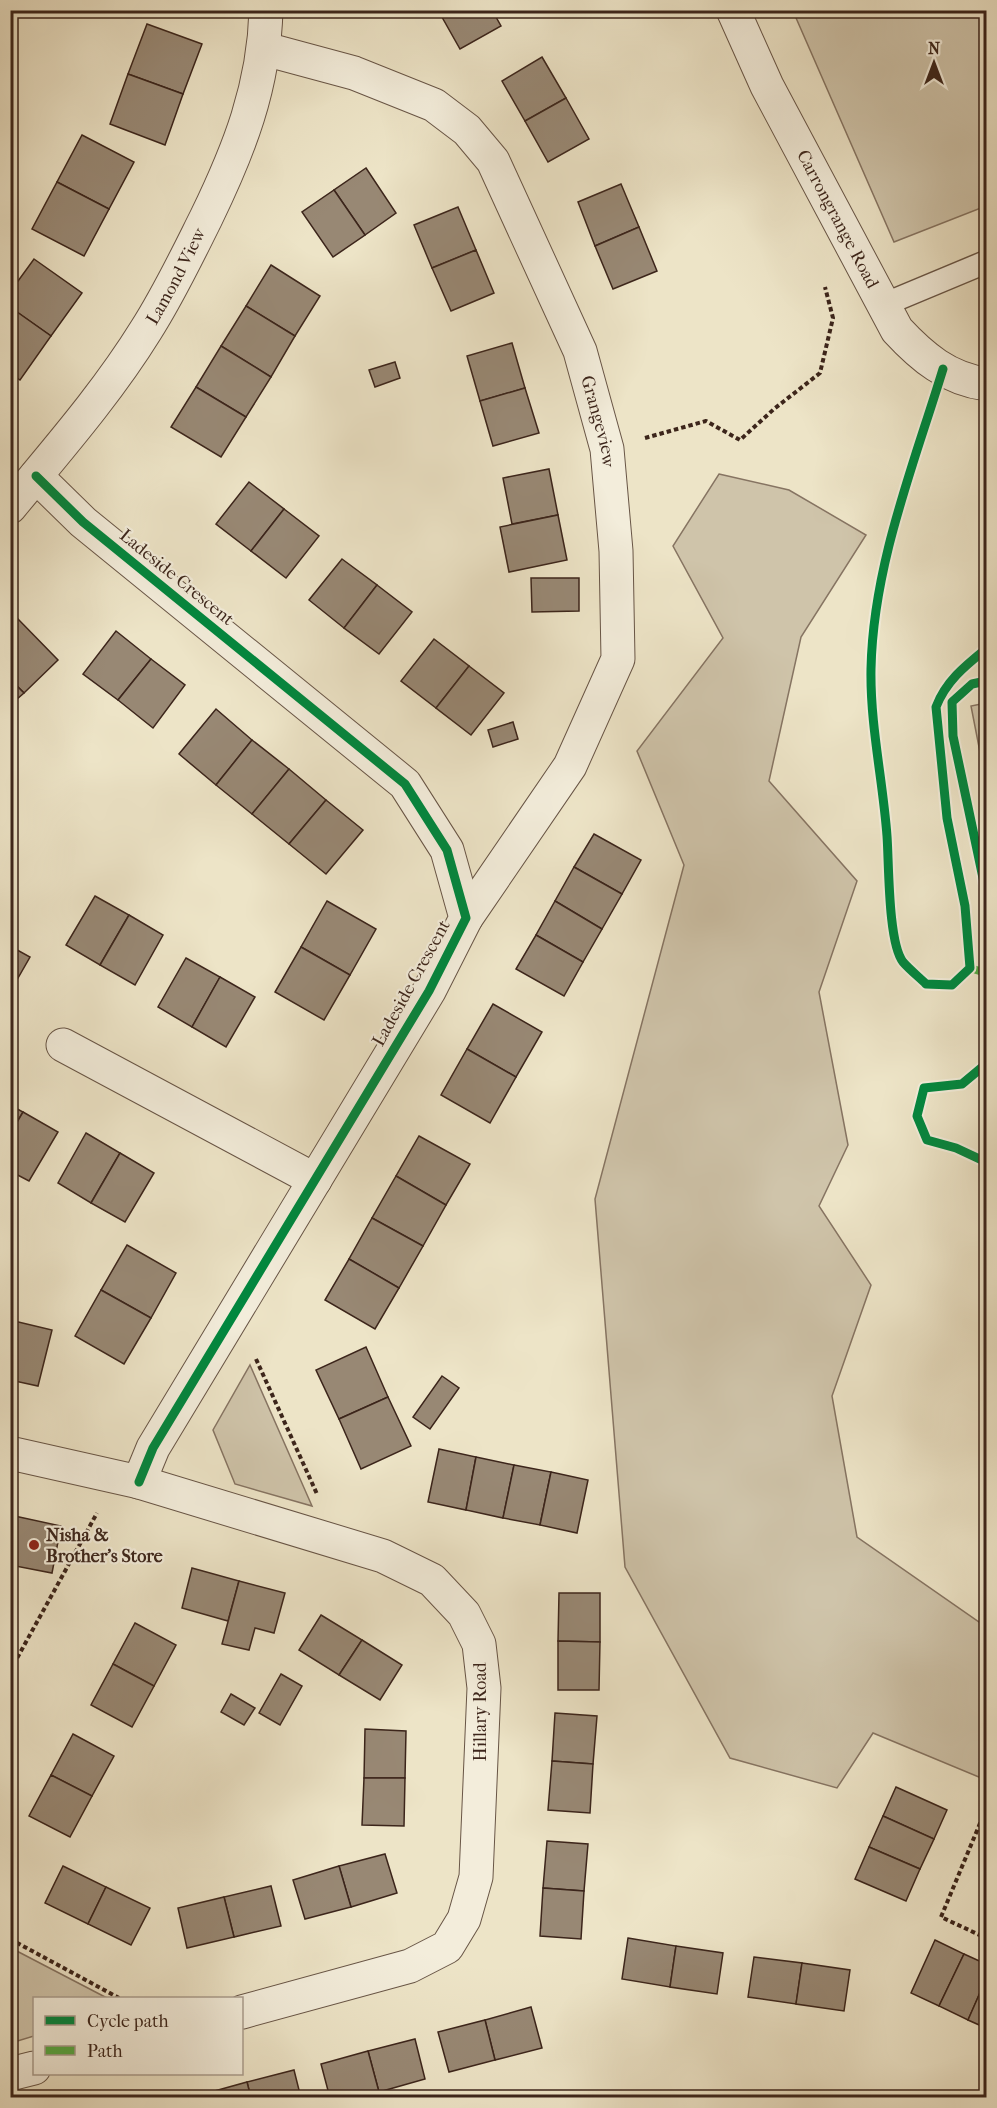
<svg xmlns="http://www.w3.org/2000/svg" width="997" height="2108" font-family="'IM FELL French Canon',serif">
  <rect width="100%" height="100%" fill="#ede4c7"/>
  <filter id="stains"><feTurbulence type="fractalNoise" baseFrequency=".00333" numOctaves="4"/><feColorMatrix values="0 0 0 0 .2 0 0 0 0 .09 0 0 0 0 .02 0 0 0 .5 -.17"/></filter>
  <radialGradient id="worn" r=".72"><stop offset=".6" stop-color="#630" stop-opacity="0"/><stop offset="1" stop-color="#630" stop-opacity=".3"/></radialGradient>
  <g fill="#cfc4aa" stroke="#867462" stroke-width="1.5">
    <path d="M793,11H986V206L894,242Z"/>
    <path d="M719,474L789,490L866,535L801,637L769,781L857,881L819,992L848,1145L819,1206L871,1285L832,1396L857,1537L986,1627V1780L873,1733L837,1788L730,1758L625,1567L595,1199L684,865L637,751L723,638L673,546Z"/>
    <path d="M986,703V783L971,706Z"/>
    <path d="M250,1365L312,1506L235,1484L213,1430Z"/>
    <path d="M11,1948L107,1998H34V2036L11,2043Z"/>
  </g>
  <g fill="#988874" stroke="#3c251b" stroke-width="1.5">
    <path d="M438,10H492L501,26L460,49Z"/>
    <path d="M147,24L202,44L183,94L128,74Z"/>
    <path d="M542,57L566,98L525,121L502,81Z"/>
    <path d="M128,74L183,94L165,145L110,124Z"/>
    <path d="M566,98L589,139L548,162L525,121Z"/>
    <path d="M82,135L134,162L109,209L57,182Z"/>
    <path d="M366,168L396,213L365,235L334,190Z"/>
    <path d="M57,182L109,209L84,256L32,229Z"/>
    <path d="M621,184L639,227L595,246L578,202Z"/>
    <path d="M334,190L365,235L333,257L302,212Z"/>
    <path d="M458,207L476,250L432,268L414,225Z"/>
    <path d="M639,227L657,271L613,289L595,246Z"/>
    <path d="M476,250L494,293L451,311L432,268Z"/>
    <path d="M34,259L82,293L51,336L10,307V292Z"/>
    <path d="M271,265L320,296L295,336L246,306Z"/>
    <path d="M246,306L295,336L271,377L221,346Z"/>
    <path d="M10,307L51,336L20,380L10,373Z"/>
    <path d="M512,343L525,388L480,401L467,356Z"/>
    <path d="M221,346L271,377L246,417L196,387Z"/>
    <path d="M395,362L400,378L375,387L369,370Z"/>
    <path d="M196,387L246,417L221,457L171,427Z"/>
    <path d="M525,388L539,433L493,446L480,401Z"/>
    <path d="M549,469L558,515L512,524L503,478Z"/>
    <path d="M249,482L284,509L251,551L216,524Z"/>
    <path d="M284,509L319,536L286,578L251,551Z"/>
    <path d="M558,515L567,560L509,572L500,527Z"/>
    <path d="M342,559L377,585L344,628L309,600Z"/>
    <path d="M531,578H579V611L532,612Z"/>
    <path d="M377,585L412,612L379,654L344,628Z"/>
    <path d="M18,619L58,660L24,693L10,679V625Z"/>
    <path d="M116,631L151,659L118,700L83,674Z"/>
    <path d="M434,639L469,666L436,708L401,681Z"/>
    <path d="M151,659L185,685L153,728L118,700Z"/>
    <path d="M469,666L504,693L471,735L436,708Z"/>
    <path d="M10,679L24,693L10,705Z"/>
    <path d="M216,709L252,740L216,785L179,754Z"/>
    <path d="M513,722L518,739L493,747L488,730Z"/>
    <path d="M252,740L289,769L252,814L216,785Z"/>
    <path d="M289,769L326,800L289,844L252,814Z"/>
    <path d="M326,800L363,830L326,874L289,844Z"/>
    <path d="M594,834L641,860L622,894L574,867Z"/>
    <path d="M574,867L622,894L602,929L555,901Z"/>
    <path d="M95,896L129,915L100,965L66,945Z"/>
    <path d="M327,901L376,929L350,975L301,947Z"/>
    <path d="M555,901L602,929L583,962L536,935Z"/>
    <path d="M129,915L163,935L135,985L100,965Z"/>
    <path d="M536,935L583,962L564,996L516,969Z"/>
    <path d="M10,946L30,957L10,992Z"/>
    <path d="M301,947L350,975L324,1020L275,992Z"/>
    <path d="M186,958L220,977L192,1027L158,1007Z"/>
    <path d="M220,977L255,997L226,1047L192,1027Z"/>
    <path d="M493,1004L542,1032L516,1077L467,1049Z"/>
    <path d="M467,1049L516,1077L490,1123L441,1095Z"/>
    <path d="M10,1105L23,1112L10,1134Z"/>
    <path d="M23,1112L58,1132L29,1181L10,1171V1134Z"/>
    <path d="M86,1133L120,1153L91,1203L58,1183Z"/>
    <path d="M419,1136L470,1164L446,1205L396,1176Z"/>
    <path d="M120,1153L154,1173L125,1222L91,1203Z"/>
    <path d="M396,1176L446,1205L423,1246L372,1218Z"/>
    <path d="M372,1218L423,1246L399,1288L349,1259Z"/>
    <path d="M127,1245L176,1273L151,1318L101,1290Z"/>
    <path d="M349,1259L399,1288L375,1329L325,1300Z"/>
    <path d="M101,1290L151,1318L124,1364L75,1336Z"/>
    <path d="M10,1320L52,1330L38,1386L10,1380Z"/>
    <path d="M366,1347L388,1397L339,1419L316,1370Z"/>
    <path d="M442,1376L459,1388L430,1429L413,1417Z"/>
    <path d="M388,1397L411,1446L361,1469L339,1419Z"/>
    <path d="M439,1449L476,1457L466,1510L428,1502Z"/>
    <path d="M476,1457L514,1465L503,1518L466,1510Z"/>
    <path d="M514,1465L551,1472L540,1525L503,1518Z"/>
    <path d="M551,1472L588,1480L577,1533L540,1525Z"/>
    <path d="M10,1515L61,1526L52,1573L10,1565Z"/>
    <path d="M192,1568L239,1581L228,1621L182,1608Z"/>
    <path d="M239,1581L285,1593L274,1633L255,1628L249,1650L222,1644Z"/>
    <path d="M559,1593H600V1642L558,1641Z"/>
    <path d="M321,1615L362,1640L339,1675L299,1650Z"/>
    <path d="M135,1623L176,1645L154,1686L113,1664Z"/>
    <path d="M362,1640L402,1665L380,1700L339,1675Z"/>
    <path d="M558,1641L600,1642L599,1690H558Z"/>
    <path d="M113,1664L154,1686L132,1727L91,1705Z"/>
    <path d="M281,1674L302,1686L280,1725L259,1713Z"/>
    <path d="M231,1694L255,1708L244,1725L221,1712Z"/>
    <path d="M555,1713L597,1716L593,1764L552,1761Z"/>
    <path d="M365,1729L406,1731L405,1778H364Z"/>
    <path d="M73,1734L114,1756L92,1796L51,1775Z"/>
    <path d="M552,1761L593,1764L590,1813L548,1810Z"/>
    <path d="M51,1775L92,1796L70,1837L29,1816Z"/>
    <path d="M364,1778H405L404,1826L362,1825Z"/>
    <path d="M896,1787L947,1810L934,1839L883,1816Z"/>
    <path d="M883,1816L934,1839L920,1869L869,1847Z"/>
    <path d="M547,1841L588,1844L584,1891L543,1888Z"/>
    <path d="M869,1847L920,1869L906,1901L855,1879Z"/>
    <path d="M385,1854L397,1893L351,1907L339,1866Z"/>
    <path d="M63,1866L106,1887L88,1924L45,1903Z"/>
    <path d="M339,1866L351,1907L305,1919L293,1880Z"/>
    <path d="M271,1886L281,1926L234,1937L224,1897Z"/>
    <path d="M106,1887L150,1908L131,1945L88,1924Z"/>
    <path d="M543,1888L584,1891L581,1939L540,1936Z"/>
    <path d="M224,1897L234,1937L187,1948L178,1908Z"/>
    <path d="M628,1938L676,1946L670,1987L622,1979Z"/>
    <path d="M935,1940L964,1954L939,2006L911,1993Z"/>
    <path d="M676,1946L723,1953L717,1994L670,1987Z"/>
    <path d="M964,1954L986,1964V1979L968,2020L939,2006Z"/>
    <path d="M754,1957L802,1963L796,2004L748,1997Z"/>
    <path d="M802,1963L850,1970L844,2011L796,2004Z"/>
    <path d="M986,1979V2028L968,2020Z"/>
    <path d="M531,2007L542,2048L495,2060L485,2020Z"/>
    <path d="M485,2020L495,2060L449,2072L438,2032Z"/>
    <path d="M415,2039L425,2079L379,2092L368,2051Z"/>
    <path d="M368,2051L379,2092L356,2098H330L321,2064Z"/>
    <path d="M294,2070L301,2098H251L247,2082Z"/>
    <path d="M247,2082L251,2098H201L200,2095Z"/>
  </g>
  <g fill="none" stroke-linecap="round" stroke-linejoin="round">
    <defs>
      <path id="lane" d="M883,305L986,262"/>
      <g id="street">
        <path id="s1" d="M733,10L767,86L897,330C922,357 948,379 986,384"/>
        <path id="s2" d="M265,49L354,73L434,105L467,130L493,161L580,351L607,449L616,551L618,659L570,766L466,918"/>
        <path d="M36,476L83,522L405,784L447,850L466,918L429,991L153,1448L139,1482"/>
        <path id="s3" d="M10,507C57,450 107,393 146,330C169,294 187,256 206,218C239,150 264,87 266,10"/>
        <path d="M63,1045L315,1180"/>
        <path d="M10,1453L139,1482L383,1556L432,1580L464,1614L479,1644L484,1688L476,1877L464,1919L447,1947L410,1966L242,2012"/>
        <path d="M10,2074L34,2068"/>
      </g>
    </defs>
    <use href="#lane" stroke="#685546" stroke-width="25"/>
    <use href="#street" stroke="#685546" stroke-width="35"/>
    <g stroke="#3c251b" stroke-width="4" stroke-dasharray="4.5 3" stroke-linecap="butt">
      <path d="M645,438L706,421L740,440L774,409L820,373L833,318L825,287"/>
      <path d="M256,1359L317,1494"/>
      <path d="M10,1671L97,1513"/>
      <path d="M986,1809L941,1917L986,1938"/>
      <path d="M10,1939L119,1998"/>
    </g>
    <use href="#lane" stroke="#f3eddb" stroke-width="22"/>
    <use href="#street" stroke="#f3eddb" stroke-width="33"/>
    <path stroke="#55aa43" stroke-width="8" stroke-dasharray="15 8" stroke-linecap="butt" d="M970,968L986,973"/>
    <defs>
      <g id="cycleway">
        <path d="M943,369C913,467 873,566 871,669C870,725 883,781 887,836C889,863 888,943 903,962C910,970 919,977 926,984L952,985L970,968L965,906L947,818L936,707C946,681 965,666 986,649"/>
        <path d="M36,476L83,522L405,784L447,850L466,918L429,991L153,1448L139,1482"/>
        <path d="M986,681L972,684L952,702L953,736L986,892"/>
        <path d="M986,1064L962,1084L924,1088L917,1116L927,1140L956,1148L986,1162"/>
      </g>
    </defs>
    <use href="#cycleway" stroke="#f3eddb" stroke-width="13"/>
    <use href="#cycleway" stroke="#00873e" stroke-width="9"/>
  </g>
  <circle fill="#8f2418" stroke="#f3eddb" stroke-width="2" cx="34" cy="1545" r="6"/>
  <g text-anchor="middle" stroke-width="4.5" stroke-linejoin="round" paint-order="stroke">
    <g font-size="18" fill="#3c251b" stroke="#f3eddb">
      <text dy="6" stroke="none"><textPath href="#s1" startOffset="234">Carrongrange Road</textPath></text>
      <text dy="6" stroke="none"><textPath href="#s3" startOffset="285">Lamond View</textPath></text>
      <text dy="6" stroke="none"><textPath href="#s2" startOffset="542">Grangeview</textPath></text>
      <text transform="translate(177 577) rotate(39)" y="6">Ladeside Crescent</text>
      <text transform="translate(411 983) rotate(-61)" y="6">Ladeside Crescent</text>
      <text transform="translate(480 1712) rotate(-90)" y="6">Hillary Road</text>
    </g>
    <g font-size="18" font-weight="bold" fill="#3c251b" stroke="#f3eddb" text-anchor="start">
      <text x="46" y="1541">Nisha &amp;<tspan x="46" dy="21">Brother's Store</tspan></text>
    </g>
  </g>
  <rect width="997" height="2108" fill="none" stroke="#ede4c7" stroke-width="36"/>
  <rect x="12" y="12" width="973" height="2084" fill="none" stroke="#3c251b" stroke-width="3"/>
  <rect x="18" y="18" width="961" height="2072" fill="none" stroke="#3c251b" stroke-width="1.5"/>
  <rect x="33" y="1997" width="210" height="78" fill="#f3eddb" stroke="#aa9d8e" stroke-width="1.5"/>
  <rect x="45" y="2016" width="30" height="9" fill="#00873e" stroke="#aa9d8e" stroke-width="1.5"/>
  <text x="87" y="2027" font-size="18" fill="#3c251b">Cycle path</text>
  <rect x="45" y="2046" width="30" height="9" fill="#55aa43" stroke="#aa9d8e" stroke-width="1.5"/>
  <text x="87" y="2057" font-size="18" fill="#3c251b">Path</text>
  <g transform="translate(934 63)" stroke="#f3eddb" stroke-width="4.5" paint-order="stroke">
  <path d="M0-4.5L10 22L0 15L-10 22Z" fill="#3c251b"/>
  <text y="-9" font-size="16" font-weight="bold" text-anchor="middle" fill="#3c251b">N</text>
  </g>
  <rect width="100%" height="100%" filter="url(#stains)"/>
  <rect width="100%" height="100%" fill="url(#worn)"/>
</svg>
